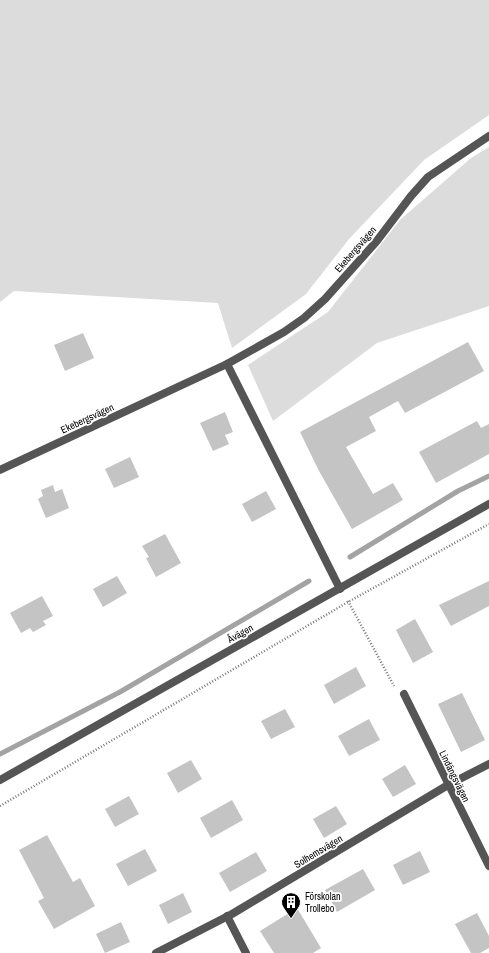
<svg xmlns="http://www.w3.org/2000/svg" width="489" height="953" font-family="'Archivo Narrow',sans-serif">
  <rect width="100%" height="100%" fill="#fff"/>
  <g fill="#dcdcdc">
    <path d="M0,0H489V115L424,160L349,239L306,294L232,348L218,303L14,291L0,302Z"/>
    <path d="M489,147V306L377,343L273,421L248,365L328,312L400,220L471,158Z"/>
  </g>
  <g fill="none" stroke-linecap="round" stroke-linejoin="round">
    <g stroke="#a3a3a3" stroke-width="5">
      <path d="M350,557L458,491L489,476"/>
      <path d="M0,754L120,692L309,581"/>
    </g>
  </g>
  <g fill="#c4c4c4">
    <path d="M83,333L94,358L65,371L54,345Z"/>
    <path d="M468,342L484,371L405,413L398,401L369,417L376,431L346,447L373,494L393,483L403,500L352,529L319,471L300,432Z"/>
    <path d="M225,412L233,432L225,435L229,444L213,451L200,423Z"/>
    <path d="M477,421L481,428L489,424V454L436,483L419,452Z"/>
    <path d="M130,457L139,477L114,488L105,469Z"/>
    <path d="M53,485L55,492L62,489L69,508L46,518L38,499L43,496L41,490Z"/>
    <path d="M266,491L276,509L252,522L242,504Z"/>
    <path d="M165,534L181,563L156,577L146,558L149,557L142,546Z"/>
    <path d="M117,576L127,593L103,607L93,589Z"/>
    <path d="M489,581V606L451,626L439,605Z"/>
    <path d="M42,596L53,616L43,621L46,625L33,632L30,628L21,633L10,613Z"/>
    <path d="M415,619L433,652L413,663L396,630Z"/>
    <path d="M356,667L366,686L334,704L324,685Z"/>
    <path d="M462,693L485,740L461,752L438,704Z"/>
    <path d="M285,709L295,727L271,739L261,721Z"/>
    <path d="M369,719L380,740L349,756L338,736Z"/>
    <path d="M191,760L202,779L178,793L167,773Z"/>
    <path d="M405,765L416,784L393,797L382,779Z"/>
    <path d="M129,796L139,814L115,827L105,809Z"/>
    <path d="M232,800L243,820L211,838L200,818Z"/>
    <path d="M336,806L347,824L324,838L313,819Z"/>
    <path d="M47,835L73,882L80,878L95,906L54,929L38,901L44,898L19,850Z"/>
    <path d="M145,849L157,871L128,886L116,864Z"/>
    <path d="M420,851L430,872L403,885L393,865Z"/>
    <path d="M256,852L267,871L230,892L219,873Z"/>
    <path d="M363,869L375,890L337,912L325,890Z"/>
    <path d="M183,893L192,912L168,924L159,905Z"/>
    <path d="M297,908L321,948L313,953H274L260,931Z"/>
    <path d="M477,913L489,936V948L480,953H471L455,924Z"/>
    <path d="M121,922L130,942L105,953L96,934Z"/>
  </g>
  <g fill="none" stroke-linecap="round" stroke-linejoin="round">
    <g stroke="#777" stroke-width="2.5" stroke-dasharray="1 2" stroke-linecap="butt">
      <path d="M348,601L394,686"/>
      <path d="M0,806L348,602L489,524"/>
    </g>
    <g stroke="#555" stroke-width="8">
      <path d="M227,364L284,332L304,318L325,299L376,242L411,196L428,177L489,136"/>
      <path d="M0,470L227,364L340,589"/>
      <path d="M404,694L489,866"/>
      <path d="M227,916L246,953"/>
      <path d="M156,953L232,914L448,785L489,764"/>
    </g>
    <path stroke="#555" stroke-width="8" d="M0,780L489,504"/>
  </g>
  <defs>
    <symbol id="building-pin" viewBox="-11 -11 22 30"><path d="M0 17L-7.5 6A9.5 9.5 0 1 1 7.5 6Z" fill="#000" stroke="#fff"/><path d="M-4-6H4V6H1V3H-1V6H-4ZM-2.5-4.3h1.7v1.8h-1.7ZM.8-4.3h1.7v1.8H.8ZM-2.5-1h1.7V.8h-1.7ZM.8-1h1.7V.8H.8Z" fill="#fff"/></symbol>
  </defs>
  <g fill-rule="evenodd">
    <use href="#building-pin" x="280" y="891" width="22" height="30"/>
  </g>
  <g text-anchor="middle" stroke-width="3.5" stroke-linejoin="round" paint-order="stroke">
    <g font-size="10" fill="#000" stroke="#fff">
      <text transform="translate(355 249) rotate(-49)" y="4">Ekebergsvägen</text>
      <text transform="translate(87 418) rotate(-25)" y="4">Ekebergsvägen</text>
      <text transform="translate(240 633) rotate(-29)" y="4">Åvägen</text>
      <text transform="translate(455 776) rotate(64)" y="4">Lindängsvägen</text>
      <text transform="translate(318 851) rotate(-31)" y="4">Solhemsvägen</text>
    </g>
    <g font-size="10" fill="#000" stroke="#fff" text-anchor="start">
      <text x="305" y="900">Förskolan<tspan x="305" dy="12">Trollebo</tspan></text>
    </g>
  </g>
</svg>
